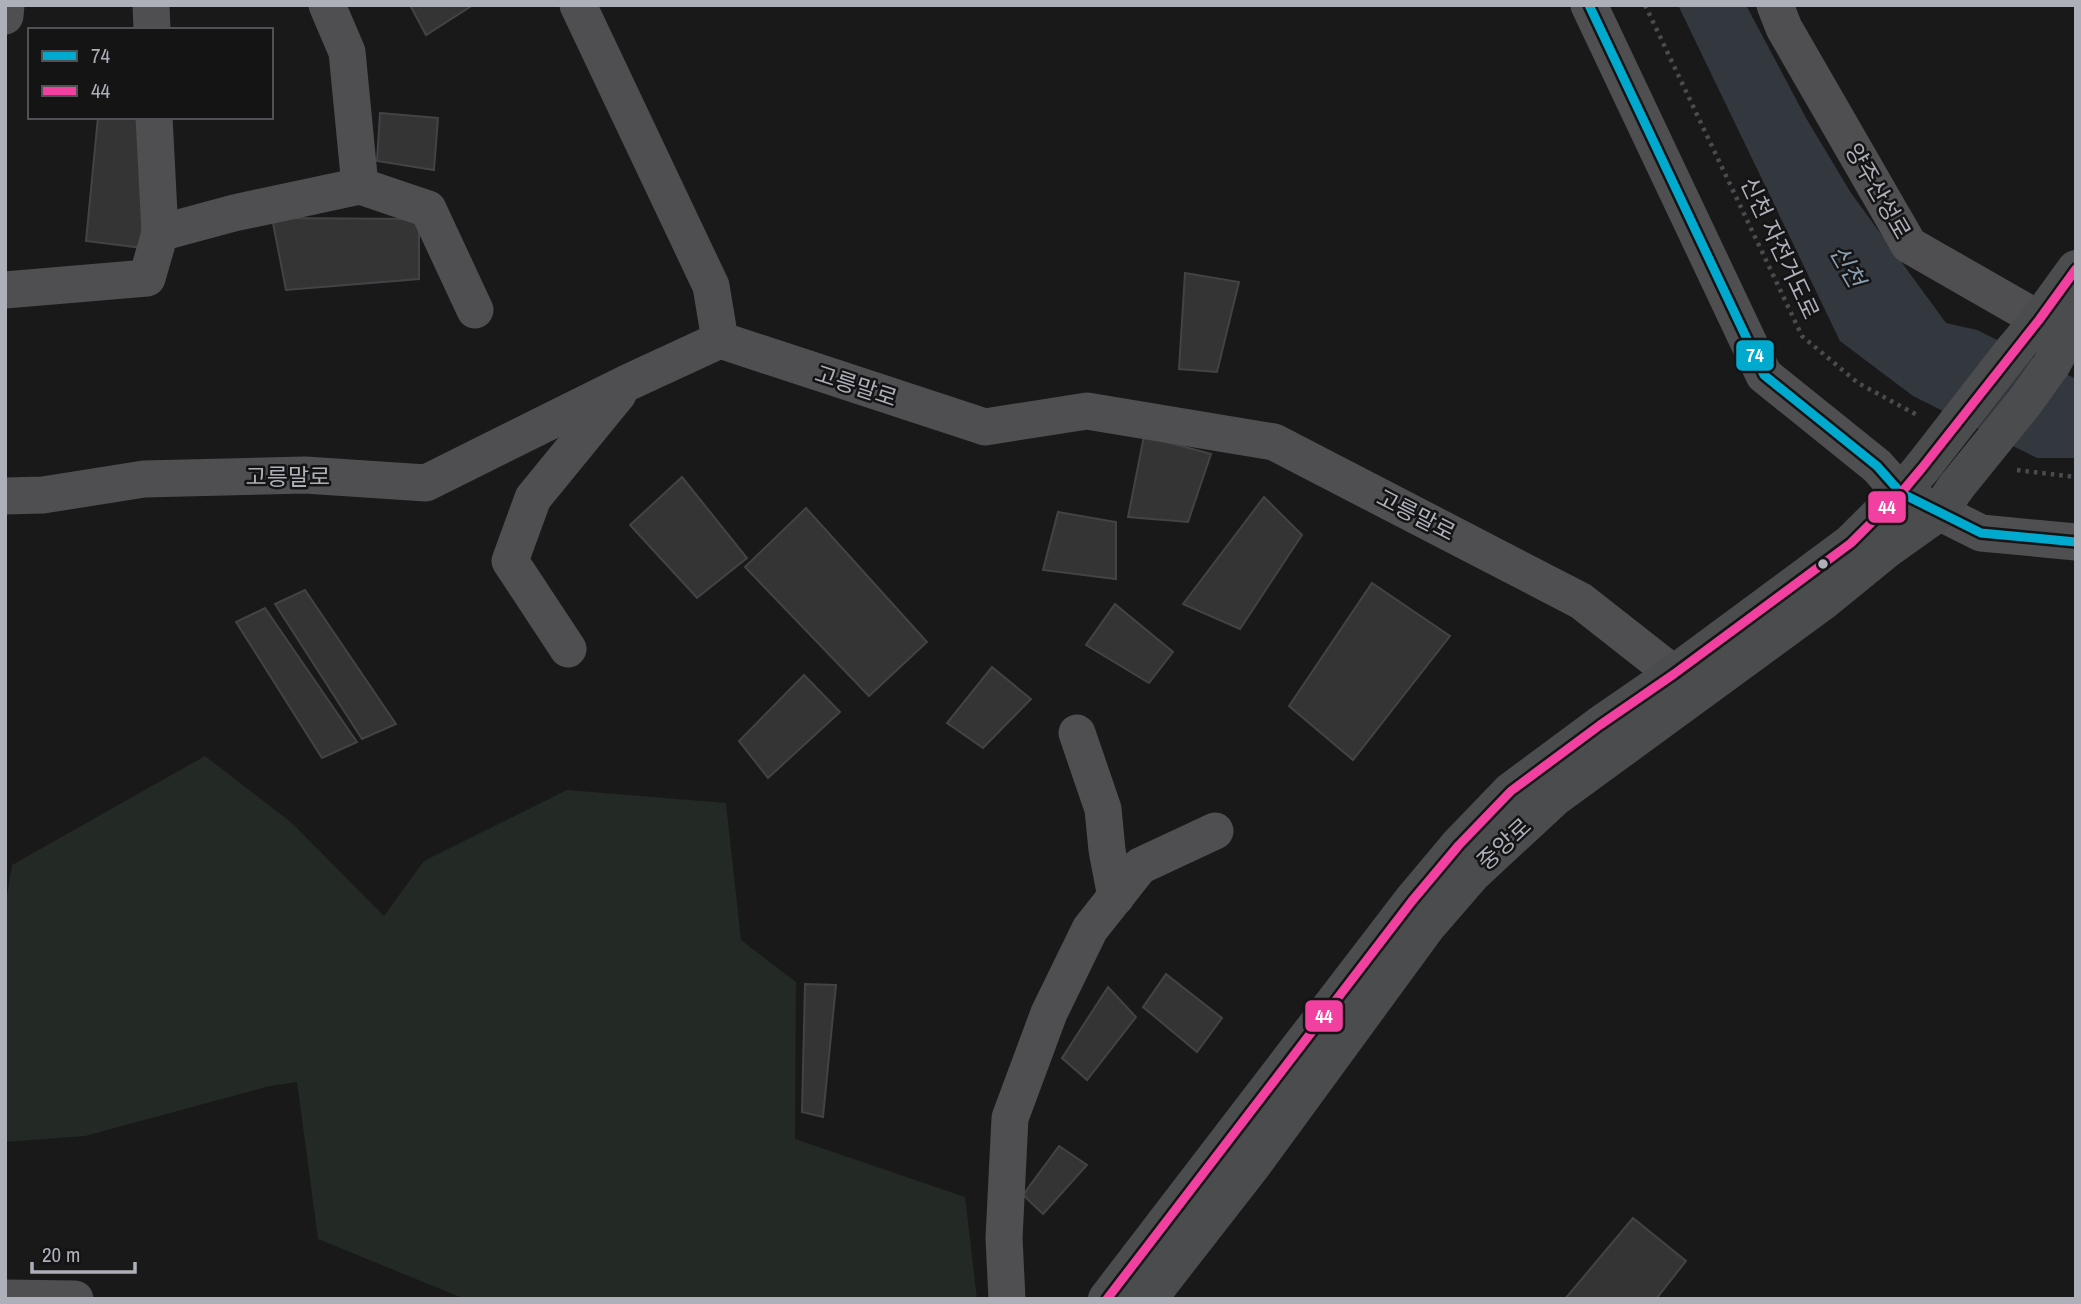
<svg xmlns="http://www.w3.org/2000/svg" width="2081" height="1304" font-family="'Archivo Narrow','Noto Sans KR',sans-serif">
  <rect width="100%" height="100%" fill="#19191a"/>
  <path fill="#232924" d="M205,756L292,823L384,916L424,861L567,790L726,803L741,940L796,982L795,1139L965,1197L977,1299H465L318,1239L297,1082L270,1086L85,1136L5,1142V908L12,865Z"/>
  <path fill="#32383e" d="M1678,5H1746L1806,118L1851,193L1946,323L1977,330L2076,379V458H2037L1913,396L1840,341Z"/>
  <g fill="#343435" stroke="#434346" stroke-width="2">
    <path d="M410,5H473L426,35Z"/>
    <path d="M380,113L438,118L434,170L377,161Z"/>
    <path d="M98,117H144L143,248L86,241Z"/>
    <path d="M272,218L419,219V279L286,290Z"/>
    <path d="M1185,273L1239,282L1217,372L1179,369Z"/>
    <path d="M1144,436L1211,454L1188,522L1128,517Z"/>
    <path d="M682,477L747,558L697,598L630,525Z"/>
    <path d="M1264,497L1302,535L1240,629L1183,604Z"/>
    <path d="M806,508L927,642L869,696L745,567Z"/>
    <path d="M1058,512L1116,522V579L1043,570Z"/>
    <path d="M1372,583L1450,636L1353,760L1289,706Z"/>
    <path d="M305,590L396,724L362,739L275,604Z"/>
    <path d="M1115,604L1173,652L1149,683L1086,645Z"/>
    <path d="M265,608L357,742L322,758L236,622Z"/>
    <path d="M992,667L1031,699L983,748L947,723Z"/>
    <path d="M804,675L840,712L768,778L739,741Z"/>
    <path d="M1166,974L1222,1018L1197,1052L1143,1007Z"/>
    <path d="M805,984L836,985L823,1117L802,1112Z"/>
    <path d="M1108,987L1136,1017L1087,1080L1062,1058Z"/>
    <path d="M1059,1146L1087,1165L1043,1214L1023,1195Z"/>
    <path d="M1633,1218L1686,1261L1656,1299H1565Z"/>
  </g>
  <g fill="none" stroke-linecap="round" stroke-linejoin="round">
    <g stroke="#4a4b4d" stroke-width="4.5" stroke-dasharray="3.5 5" stroke-linecap="butt">
      <path d="M1645,5L1802,336L1858,383L1917,415"/>
      <path d="M2017,470L2076,477"/>
    </g>
    <g stroke="#4f4f52" stroke-width="37">
      <path d="M151,5L152,30"/>
      <path d="M327,5L347,52L360,186"/>
      <path d="M578,5L711,286L720,340"/>
      <path d="M1589,5L1764,375L1877,466L1901,493L1981,533L2076,542"/>
      <path d="M1775,5L1784,28L1909,245L2066,335"/>
      <path d="M5,16L6,5"/>
      <path d="M154,117L160,233"/>
      <path d="M5,290L147,278L160,233L234,213L360,186L428,209L475,310"/>
      <path d="M5,496L43,495L144,479L305,475L426,483L627,383L720,340L985,427L1087,411L1274,442L1581,601L1674,674"/>
      <path d="M568,649L510,561L533,498L618,394"/>
      <path d="M1077,733L1103,809L1107,850L1116,897"/>
      <path d="M5,1298L75,1299"/>
      <path d="M1007,1299L1004,1238L1010,1118L1049,1013L1090,929L1140,866L1215,831"/>
    </g>
    <g stroke="#4b4c4e" stroke-width="38">
      <path d="M2013,351L2039,320L2076,269"/>
      <path d="M2052,364L2076,320"/>
      <path d="M1107,1299L1412,901L1459,845L1511,791L1600,725L1674,674L1851,543L1901,493L1922,468"/>
      <path d="M1148,1299L1253,1164L1427,926L1472,874L1554,798L1822,602L1887,549L1939,512L1956,487"/>
    </g>
    <g stroke="#4b4c4e" stroke-width="38">
      <path d="M1922,468L2013,351"/>
      <path d="M1956,487L2024,403L2052,364"/>
    </g>
    <defs>
      <path id="bus-1" d="M1589,5L1764,375L1877,466L1901,493L1981,533L2076,542"/>
      <path id="bus-2" d="M1107,1299L1412,901L1459,845L1511,791L1600,725L1674,674L1851,543L1901,493L1922,468L2039,320L2076,269"/>
    </defs>
    <use href="#bus-1" stroke="#141415" stroke-width="14"/>
    <use href="#bus-2" stroke="#141415" stroke-width="14"/>
    <use href="#bus-1" stroke="#00a9ce" stroke-width="9"/>
    <use href="#bus-2" stroke="#f240a1" stroke-width="9"/>
  </g>
  <circle fill="#adb0b9" stroke="#141415" stroke-width="2.5" cx="1823" cy="564" r="6"/>
  <g text-anchor="middle" stroke-width="5" stroke-linejoin="round" paint-order="stroke">
    <g font-size="23" fill="#adb0b9" stroke="#141415">
      <text transform="translate(1878 191) rotate(60)" y="8">양주산성로</text>
      <text transform="translate(1780 248) rotate(65)" y="8">신천 자전거도로</text>
      <text transform="translate(856 386) rotate(18)" y="8">고릉말로</text>
      <text x="288" y="485">고릉말로</text>
      <text transform="translate(1416 515) rotate(27)" y="8">고릉말로</text>
      <text transform="translate(1504 844) rotate(-43)" y="8">중앙로</text>
    </g>
    <g font-size="24" font-style="italic" fill="#889daf" stroke="#141415">
      <text transform="translate(1847 266) rotate(60)" y="8">신천</text>
    </g>
  </g>
  <g stroke="#141415" stroke-width="2.5">
    <rect x="1735" y="339" width="40" height="33" rx="7" fill="#00a9ce"/>
    <rect x="1867" y="490" width="40" height="34" rx="7" fill="#f240a1"/>
    <rect x="1304" y="999" width="40" height="34" rx="7" fill="#f240a1"/>
  </g>
  <g font-size="19" text-anchor="middle" font-weight="bold" fill="#fff">
    <text x="1755" y="362">74</text>
    <text x="1887" y="514">44</text>
    <text x="1324" y="1023">44</text>
  </g>
  <rect width="2081" height="1304" fill="none" stroke="#adb0b9" stroke-width="14"/>
  <rect x="28" y="28" width="245" height="91" fill="#141415" stroke="#515257" stroke-width="2"/>
  <rect x="42" y="51" width="35" height="10" fill="#00a9ce" stroke="#515257" stroke-width="2"/>
  <text x="91" y="63" font-size="21" fill="#adb0b9">74</text>
  <rect x="42" y="86" width="35" height="10" fill="#f240a1" stroke="#515257" stroke-width="2"/>
  <text x="91" y="98" font-size="21" fill="#adb0b9">44</text>
  <path d="M32 1262v10h103v-10" fill="none" stroke="#adb0b9" stroke-width="3.5"/>
  <text x="42" y="1262" font-size="21" fill="#adb0b9" stroke="#141415" stroke-width="5" paint-order="stroke">20 m</text>
</svg>
